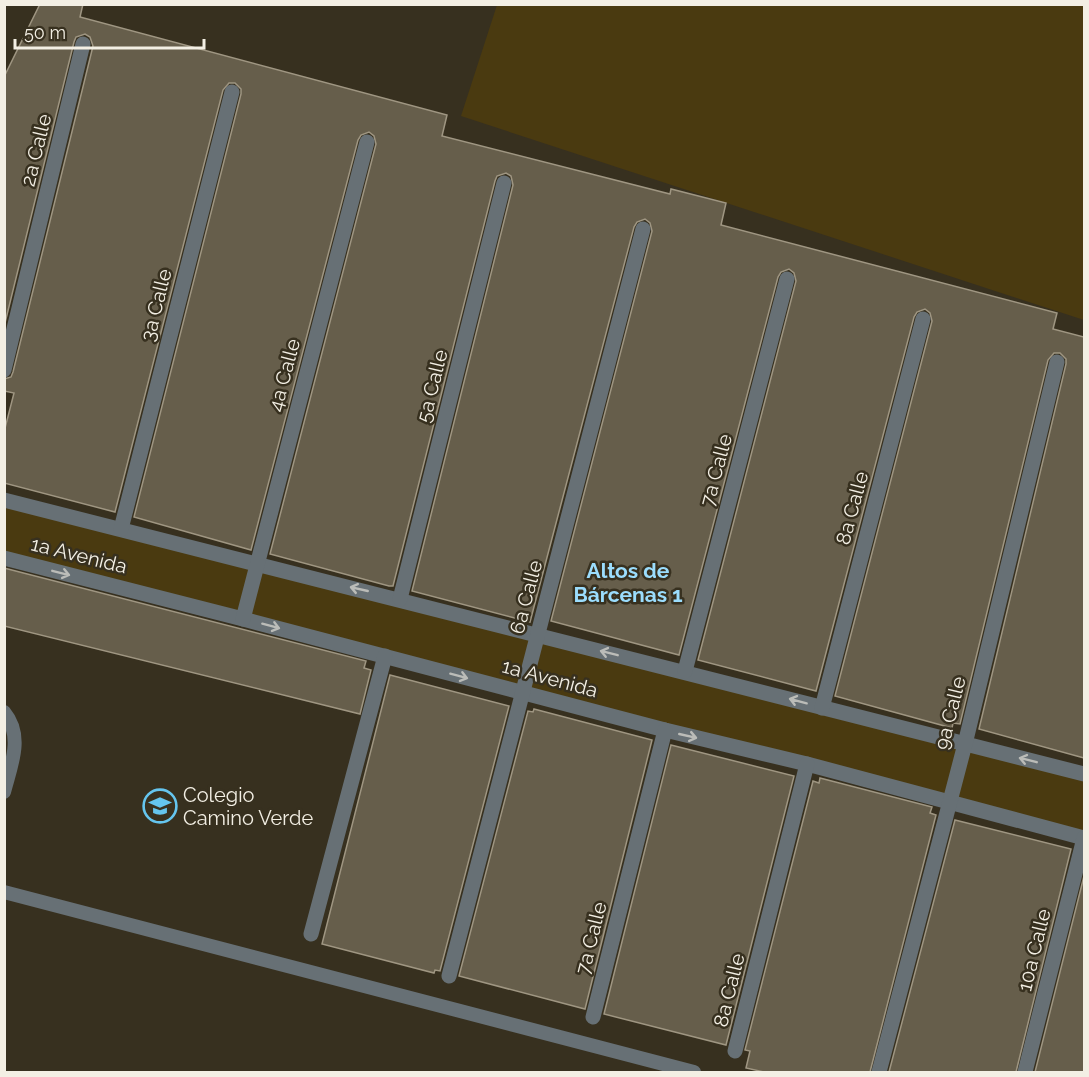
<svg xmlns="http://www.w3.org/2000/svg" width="1089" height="1077" font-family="Raleway,sans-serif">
  <rect width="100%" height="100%" fill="#37301f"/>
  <g fill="#4a3a10">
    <path d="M497,5H1084V320L461,116Z"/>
    <path d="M4,500L1084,774V838L5,558Z"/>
  </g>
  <g fill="#665e4b" stroke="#9f9682" stroke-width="1.5">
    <path d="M40,4H83L80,17L447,115L442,136L670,194L671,189L726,203L721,225L1057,313L1053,329L1084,337V758L979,729L1066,364V359L1060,353H1054L1048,360L960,724L953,723L952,728L835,696L932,321L930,313L925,309L917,312L914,317L816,691L698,660L796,281L794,273L789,269L781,272L778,277L679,655L551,621L652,231L650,223L645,219L637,222L634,227L530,622L412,591L513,185L511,176L506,173L497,176L495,181L393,586H389L270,554L376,144L374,136L369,132L361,135L358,140L251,550L134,517L241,94V89L235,83H229L223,90L115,512L4,483V432L14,393L4,391V379L11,377L13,372L93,46L90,37L85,34L76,37L74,42L4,327V77Z"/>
    <path d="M4,568L366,661L364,668L371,670L360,714L4,626Z"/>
    <path d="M390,675L509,706L440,971L435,970L434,973L322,944Z"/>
    <path d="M534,709L652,740L585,1009L459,976L528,711L533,712Z"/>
    <path d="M671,745L794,776L726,1045L604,1014Z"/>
    <path d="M820,778L932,807L930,813L936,815L870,1072H764L746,1068L750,1051L745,1050L813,781L819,783Z"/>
    <path d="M955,820L1071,849L1016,1072H889Z"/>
    <path d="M1084,876V1072H1035Z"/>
  </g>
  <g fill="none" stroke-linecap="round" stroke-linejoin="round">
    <g stroke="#677075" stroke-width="14">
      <path d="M4,712C24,736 11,765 4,792"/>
      <path d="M4,892L694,1072"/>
    </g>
    <g stroke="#677075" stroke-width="15">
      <path d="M4,370L83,44"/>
      <path d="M4,500C365,590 725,682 1084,774"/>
      <path d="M121,529L232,92"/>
      <path d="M4,558L243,619L665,730L807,764L1084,838"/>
      <path d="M400,599L504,183"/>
      <path d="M243,619L367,142"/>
      <path d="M685,671L787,279"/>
      <path d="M822,708L923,319"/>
      <path d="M311,934L385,656"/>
      <path d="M449,976L643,229"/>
      <path d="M593,1017L665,730"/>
      <path d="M735,1051L807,764"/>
      <path d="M879,1072L965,744L1057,362"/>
      <path d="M1025,1072L1084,838"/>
    </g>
  </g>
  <defs><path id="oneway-shaft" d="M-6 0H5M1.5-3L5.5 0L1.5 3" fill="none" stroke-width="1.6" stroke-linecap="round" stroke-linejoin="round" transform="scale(1.5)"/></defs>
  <g stroke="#bbbcb8">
    <use href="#oneway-shaft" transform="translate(61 573) rotate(14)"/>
    <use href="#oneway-shaft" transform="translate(359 589) rotate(-167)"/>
    <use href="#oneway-shaft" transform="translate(271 626) rotate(15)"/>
    <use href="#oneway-shaft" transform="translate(609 653) rotate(-166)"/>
    <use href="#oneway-shaft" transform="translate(459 676) rotate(15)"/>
    <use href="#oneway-shaft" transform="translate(798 701) rotate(-165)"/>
    <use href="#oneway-shaft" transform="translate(688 736) rotate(13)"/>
    <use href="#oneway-shaft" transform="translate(1028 760) rotate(-166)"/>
  </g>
  <defs>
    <symbol id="school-ring" viewBox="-11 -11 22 22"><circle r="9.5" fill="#37301f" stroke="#65c5ef" stroke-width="1.5"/><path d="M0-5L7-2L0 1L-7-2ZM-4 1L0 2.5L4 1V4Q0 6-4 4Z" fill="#65c5ef"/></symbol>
  </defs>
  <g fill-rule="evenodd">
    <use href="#school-ring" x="141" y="787" width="38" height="38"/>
  </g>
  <g text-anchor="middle" stroke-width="5" stroke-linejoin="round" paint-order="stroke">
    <g font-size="20" fill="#f3efe4" stroke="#37301f">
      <text transform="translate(36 150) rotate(-76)" y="7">2a Calle</text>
      <text transform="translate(156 305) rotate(-76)" y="7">3a Calle</text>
      <text transform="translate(284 375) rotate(-75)" y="7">4a Calle</text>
      <text transform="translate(432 386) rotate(-76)" y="7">5a Calle</text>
      <text transform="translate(716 470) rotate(-75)" y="7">7a Calle</text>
      <text transform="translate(852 508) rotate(-75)" y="7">8a Calle</text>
      <text transform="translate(79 555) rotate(14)" y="7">1a Avenida</text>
      <text transform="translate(526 597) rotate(-75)" y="7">6a Calle</text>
      <text transform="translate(550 678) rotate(15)" y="7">1a Avenida</text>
      <text transform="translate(950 713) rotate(-76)" y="7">9a Calle</text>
      <text transform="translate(591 938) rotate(-76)" y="7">7a Calle</text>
      <text transform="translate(1034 950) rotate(-76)" y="7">10a Calle</text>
      <text transform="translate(729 990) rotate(-76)" y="7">8a Calle</text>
    </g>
    <g font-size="20" fill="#f3efe4" stroke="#37301f" text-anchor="start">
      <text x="183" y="802">Colegio<tspan x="183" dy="23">Camino Verde</tspan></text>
    </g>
    <g font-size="21" font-weight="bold" fill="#9bddfd" stroke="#37301f">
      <text x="628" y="578">Altos de<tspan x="628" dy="24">Bárcenas 1</tspan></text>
    </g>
  </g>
  <rect width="1089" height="1077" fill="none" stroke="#f3efe4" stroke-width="12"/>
  <path d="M15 39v9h189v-9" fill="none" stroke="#f3efe4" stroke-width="3"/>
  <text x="24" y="39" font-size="18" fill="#f3efe4" stroke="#37301f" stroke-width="4.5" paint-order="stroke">50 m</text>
</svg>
